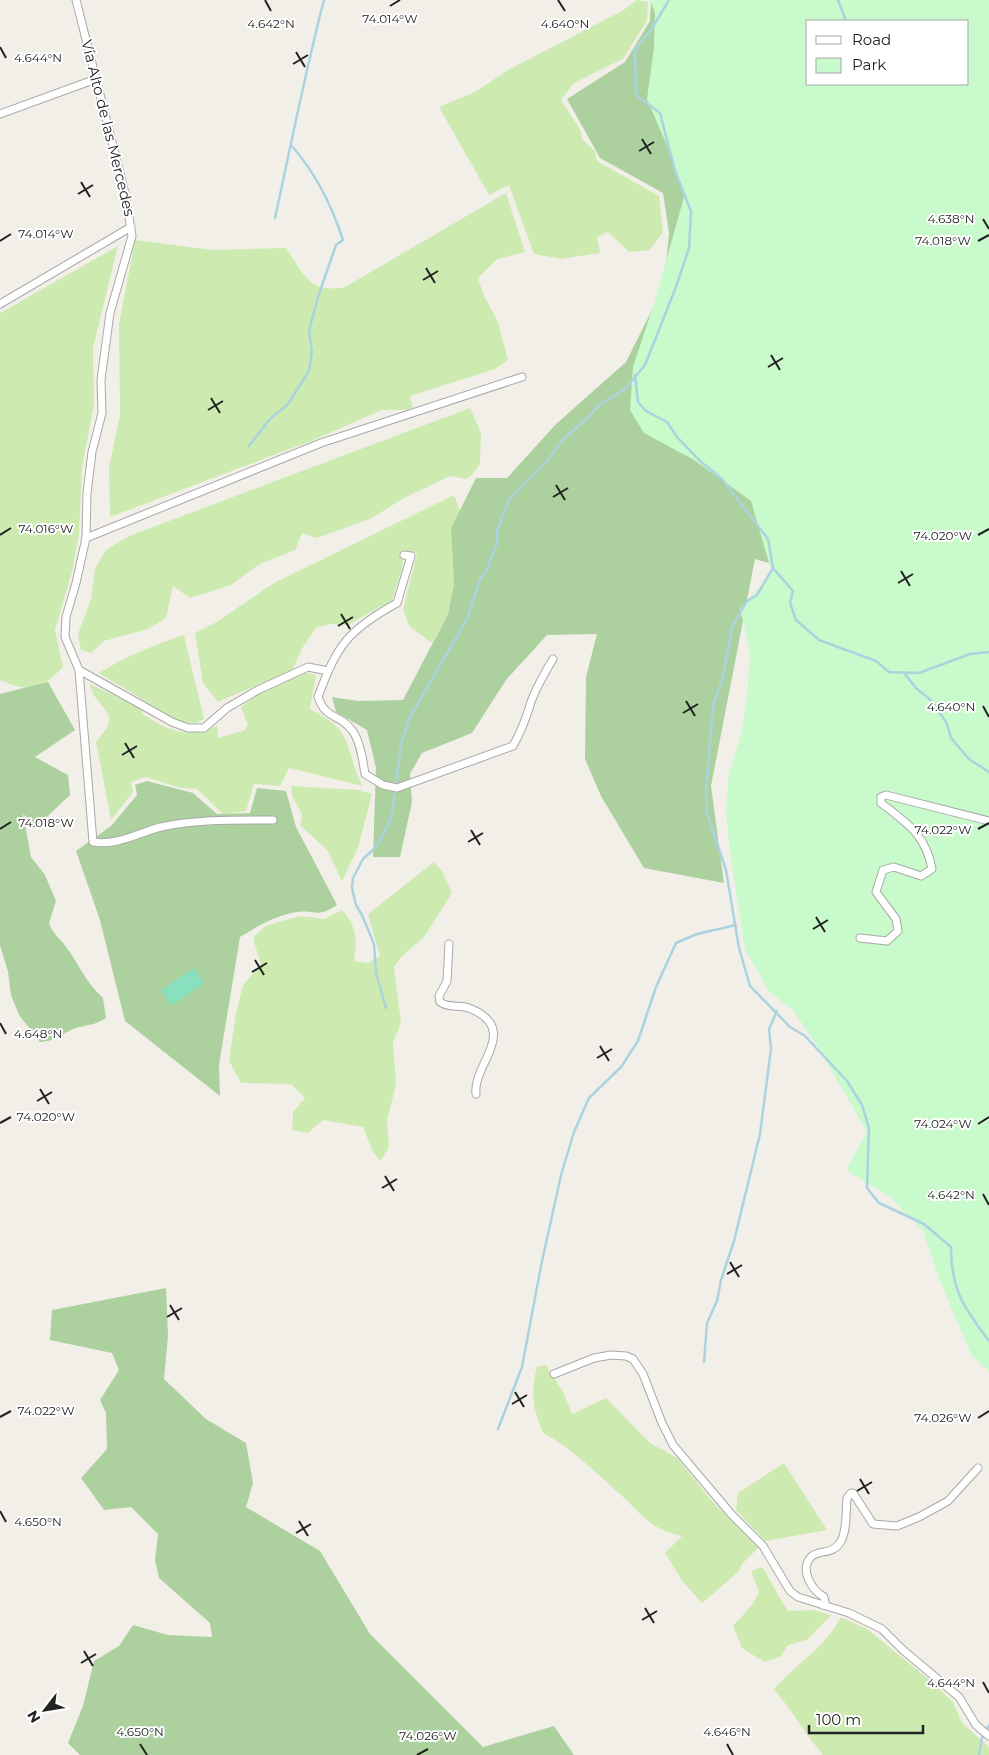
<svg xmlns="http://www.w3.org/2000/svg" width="989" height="1755" font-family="Montserrat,sans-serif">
  <rect width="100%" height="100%" fill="#f2efe9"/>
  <g fill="#cdebb0">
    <path d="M637,0L648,2L647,21L623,59L574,83L561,100L581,131L582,139L595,151L597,161L659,196L663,232L650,250L629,252L608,232L597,237L600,253L561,259L534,254L509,185L489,195L439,107L475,92L508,70L622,11Z"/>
    <path d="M506,193L525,252L497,259L478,278L484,296L498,322L508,360L495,369L410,396L413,408L404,410H382L311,441L110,517L109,468L120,415L119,324L135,240L212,250L286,248C305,275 309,294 345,287Z"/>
    <path d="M118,246L93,348L94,405L82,467L79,534L72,572L55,630L63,667C41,690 29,693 0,680V313Z"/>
    <path d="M470,408L481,433L480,464L471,476L466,479L450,476L404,498L372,518L317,538L302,533L295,550L260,564L231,585L190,598L173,586L166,618L148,629L104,641L91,653L81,650L78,634L91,599L95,569L106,550L129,536Z"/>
    <path d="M454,495L460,511L451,528L454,584L448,614L432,643L410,627L403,610L417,553L404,550L402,569L392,600L348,625L329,624L316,628L303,647L292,670L218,702L203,683L195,633L215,623L274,583Z"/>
    <path d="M184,635L204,719L196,723L179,722L99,673C126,656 154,645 184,635Z"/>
    <path d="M306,673L316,675L310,709C318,714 329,719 336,726C352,741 351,768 363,786L289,768L280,786L254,784L246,811L223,814L197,789L181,788L145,777L131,782L133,792L111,820L96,742L107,728L110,718C104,704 92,699 90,684L143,709L142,714C171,731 183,739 217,726L218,738L245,730L248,725L241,707L260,693Z"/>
    <path d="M291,786L359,790L372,794L358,848L342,881L327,850L300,825L302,814L292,796Z"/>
    <path d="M434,862L442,871L452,893L424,937L402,956L394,967L401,1023L393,1042L396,1085L387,1120L389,1147L380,1161L373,1152L363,1127L323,1120L308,1133L292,1130L293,1112L305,1098L291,1084L241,1083L229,1061L236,1013L243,985L261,965L253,938L265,926L300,916L324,919L342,910C357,926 357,940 354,961L368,963L380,956L368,914Z"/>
    <path d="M546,1365L563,1392L572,1414L606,1398L650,1443L677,1458L712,1501L758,1548L743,1563L738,1572L702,1603L683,1582L665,1553L682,1536C652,1530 643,1516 622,1496C597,1474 572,1448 543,1433C533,1409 530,1393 537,1367Z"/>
    <path d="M784,1463L827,1530L765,1541L736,1510L738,1493Z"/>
    <path d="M762,1567C772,1582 778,1597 788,1611L814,1610L831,1615L807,1640L788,1645L780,1657L764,1662L742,1648L733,1626L752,1605L759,1592L751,1571Z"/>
    <path d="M841,1617L867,1629L928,1679L953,1702L962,1723L989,1747V1755H823C805,1734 792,1710 774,1689C797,1663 824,1649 841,1617Z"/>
  </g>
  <g fill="#add19e">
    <path d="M651,0L851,588L755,559L711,786L724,883L644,868L601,796L585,759L586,677L597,634L547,635L506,680L472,733L422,753L410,774L412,802L400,857H373L376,768L367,730L336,712L332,697L358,701L403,700L448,614L454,584L451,528L476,478H507L555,425L626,362L664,286L669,233L663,193L600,158L567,99L625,62L650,21Z"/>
    <path d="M48,682L75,730L35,757L68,775L70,795L37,826L23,814L31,857L45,875L56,901L49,923C54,937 62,939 69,951C82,970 86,982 103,998L106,1018C96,1025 87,1025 76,1028C61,1033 58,1041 40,1042L19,1015L11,995L8,972L0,945V694Z"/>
    <path d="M147,781L193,793L217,814L250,813L257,788L286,791L296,827L337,905C314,919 319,909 297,912C276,915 258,926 240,937L219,1065L220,1096L125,1021L100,920L76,851L111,826L137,795L135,785Z"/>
    <path d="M166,1288L168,1336L164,1379L206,1419L246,1443L253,1483L246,1507L320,1551L370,1634L483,1747L554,1726L574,1755H80L68,1743L83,1706L94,1661L119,1646L133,1625L168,1635L212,1637L210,1623L159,1578L155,1560L158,1534L131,1507L104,1510L81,1478L107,1449L106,1413L100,1400L119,1370L112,1353L50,1340L52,1310Z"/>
  </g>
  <path fill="#c8facc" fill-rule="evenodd" d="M650,0H989V1372L971,1354L940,1281L923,1231L890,1197L846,1170L867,1132L820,1050L793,1010L770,992L745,950L730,852L726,810L729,773L741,735L747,699L750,650L740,609L772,573L751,501L694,460L644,433L630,410L633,367L654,304L684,197L671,155L647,99L654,48L655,13ZM808,21H968V84H808Z"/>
  <path fill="#88e0be" d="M194,968L204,983L171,1006L161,990Z"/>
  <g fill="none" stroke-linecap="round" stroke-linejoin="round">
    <g stroke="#aad3df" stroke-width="2.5">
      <path d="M838,0L846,21"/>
      <path d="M275,218C291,145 305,72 324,0"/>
      <path d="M635,375L638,402L646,411L667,422L677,437L700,461L722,479L768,539L773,568L757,595L747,601L732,627L723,677L713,706L706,792L707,813L726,870L739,948L750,986L790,1027L805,1036L847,1081L862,1105L869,1128L867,1188L879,1203L924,1224L951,1247C951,1290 964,1308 989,1341"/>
      <path d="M249,446L269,420L288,404L309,371L312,352L309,330L319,294L336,245L343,240C332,206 314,171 291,145"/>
      <path d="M773,568L793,591L790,603L796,620L819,640L876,661L889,672L919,673L970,654L989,652"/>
      <path d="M904,673L916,688L933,702L947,724L951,738L969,759L989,772"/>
      <path d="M386,1008L376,973L374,944L362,915L356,905L352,888L353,878L363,859L374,849L383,835L392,816L401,744L409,719L467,619L481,577L486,572L497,543V531L508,501L546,462L564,438L587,419L599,405L625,389L645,365L676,287L689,248L691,211L675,171L660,113L636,95L635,49L651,30L669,0"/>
      <path d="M704,1362L707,1323L717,1301L721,1280L734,1241L760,1134L771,1049L769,1029L777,1011"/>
      <path d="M498,1429L522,1367L541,1266L561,1175L574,1132L589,1098L621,1067L638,1041L656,987L676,943L697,934L736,925"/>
      <path d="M979,1755L982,1738L989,1725"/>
    </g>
    <defs>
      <g id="street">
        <path d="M76,0L125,193L132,236L110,313L101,380L102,413L92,452L87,493L86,538L76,583L66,617L65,637L79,670L93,842C116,846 138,833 161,827C198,819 236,820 273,820"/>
        <path d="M0,114L96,79"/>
        <path d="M0,304L131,227"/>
        <path d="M86,538L321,443L522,377"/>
        <path d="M404,555L411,556L397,603C348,630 337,645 318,697C326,720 338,713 351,729C360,739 363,761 365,774L383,785L397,788L513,746C522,730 526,719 531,702C536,687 545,673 553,659"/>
        <path d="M79,670L172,722L188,728H204L227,708L258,690L308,667L328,671"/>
        <path d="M860,938L887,941L898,931L896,919L876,892L883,870L894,867L921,876L932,869C926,835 907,823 881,803V797L886,795L989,821"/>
        <path d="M449,944L447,981L439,996L440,1002C450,1009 459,1004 469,1008C522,1029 472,1065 476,1094"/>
        <path d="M554,1374L594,1358L611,1355L626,1356L633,1359L643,1374L662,1423L673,1445L732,1515L763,1546L790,1591L798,1597L849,1613L882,1629L903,1650L959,1697L976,1725L989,1736"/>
        <path d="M823,1605L825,1603L824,1597C812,1590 799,1570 811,1557C818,1549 833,1556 841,1541C847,1531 846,1510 847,1498L851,1493H853L873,1524L897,1526L919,1517L948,1501L978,1468"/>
      </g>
    </defs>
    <use href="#street" stroke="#a9a9a9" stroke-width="9"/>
    <use href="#street" stroke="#fff" stroke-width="7"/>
  </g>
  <path fill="none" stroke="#222" stroke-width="2" d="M265,0L271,11M558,0L565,11M390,6L400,0M0,47L6,58M296,52L305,67M293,64L308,55M642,139L651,154M639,151L654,142M81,182L90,197M78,194L93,185M983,219L989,229M0,241L11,234M978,241L989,235M426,268L435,283M423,280L438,271M771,355L780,370M768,367L783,358M211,398L220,413M208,410L223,401M556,485L565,500M553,497L568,488M0,535L11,528M978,535L989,529M901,571L910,586M898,583L913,574M341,614L350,629M338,626L353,617M686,701L695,716M983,706L989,717M683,713L698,704M125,743L134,758M122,755L137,746M0,829L11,822M978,829L989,823M471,830L480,845M468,842L483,833M816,917L825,932M813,929L828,920M255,960L264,975M252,972L267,963M0,1023L6,1034M600,1046L609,1061M597,1058L612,1049M40,1089L49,1104M37,1101L52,1092M0,1123L11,1117M978,1124L989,1117M385,1176L394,1191M382,1188L397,1179M983,1194L989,1205M730,1262L739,1277M727,1274L742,1265M170,1305L179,1320M167,1317L182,1308M515,1392L524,1407M512,1404L527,1395M0,1417L11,1411M978,1418L989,1411M860,1479L869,1494M857,1491L872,1482M0,1511L6,1522M299,1521L308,1536M296,1533L311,1524M645,1608L654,1623M642,1620L657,1611M84,1651L93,1666M81,1663L96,1654M983,1682L989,1693M140,1744L147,1755M727,1744L733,1755M417,1755L428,1749"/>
  <g text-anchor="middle" stroke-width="4" stroke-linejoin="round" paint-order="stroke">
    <g font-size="15" fill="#222" stroke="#fff">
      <text transform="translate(108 128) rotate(76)" y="5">Vía Alto de las Mercedes</text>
    </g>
  </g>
  <g font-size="12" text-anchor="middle" fill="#222" stroke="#fff" stroke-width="4" stroke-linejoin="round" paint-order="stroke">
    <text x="390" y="23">74.014°W</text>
    <text x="565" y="28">4.640°N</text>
    <text x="271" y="28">4.642°N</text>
    <text x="38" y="62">4.644°N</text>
    <text x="951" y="223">4.638°N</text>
    <text x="46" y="238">74.014°W</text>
    <text x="943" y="245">74.018°W</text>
    <text x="46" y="533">74.016°W</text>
    <text x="943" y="540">74.020°W</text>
    <text x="951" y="711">4.640°N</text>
    <text x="46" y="827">74.018°W</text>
    <text x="943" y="834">74.022°W</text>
    <text x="38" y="1038">4.648°N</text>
    <text x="46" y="1121">74.020°W</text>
    <text x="943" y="1128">74.024°W</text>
    <text x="951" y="1199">4.642°N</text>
    <text x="46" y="1415">74.022°W</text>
    <text x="943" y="1422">74.026°W</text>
    <text x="38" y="1526">4.650°N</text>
    <text x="951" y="1687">4.644°N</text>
    <text x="140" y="1736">4.650°N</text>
    <text x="727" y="1736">4.646°N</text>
    <text x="428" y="1740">74.026°W</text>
  </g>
  <rect x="806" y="20" width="162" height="65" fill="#ffffff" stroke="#a7a7a7"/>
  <rect x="816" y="36" width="25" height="8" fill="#ffffff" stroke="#a7a7a7"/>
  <text x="852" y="45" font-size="15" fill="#222222">Road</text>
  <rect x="816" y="58" width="25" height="15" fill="#c8facc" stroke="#a7a7a7"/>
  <text x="852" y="70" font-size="15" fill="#222222">Park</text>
  <g transform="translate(45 1710) rotate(239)" stroke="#ffffff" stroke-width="4" paint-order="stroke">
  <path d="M0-4L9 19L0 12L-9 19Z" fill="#222222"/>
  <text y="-8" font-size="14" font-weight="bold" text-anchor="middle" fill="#222222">N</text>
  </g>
  <path d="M809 1725v8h114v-8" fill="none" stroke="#222222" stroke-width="2.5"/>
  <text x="816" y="1725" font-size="15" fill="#222222" stroke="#ffffff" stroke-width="4" paint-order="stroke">100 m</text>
</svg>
